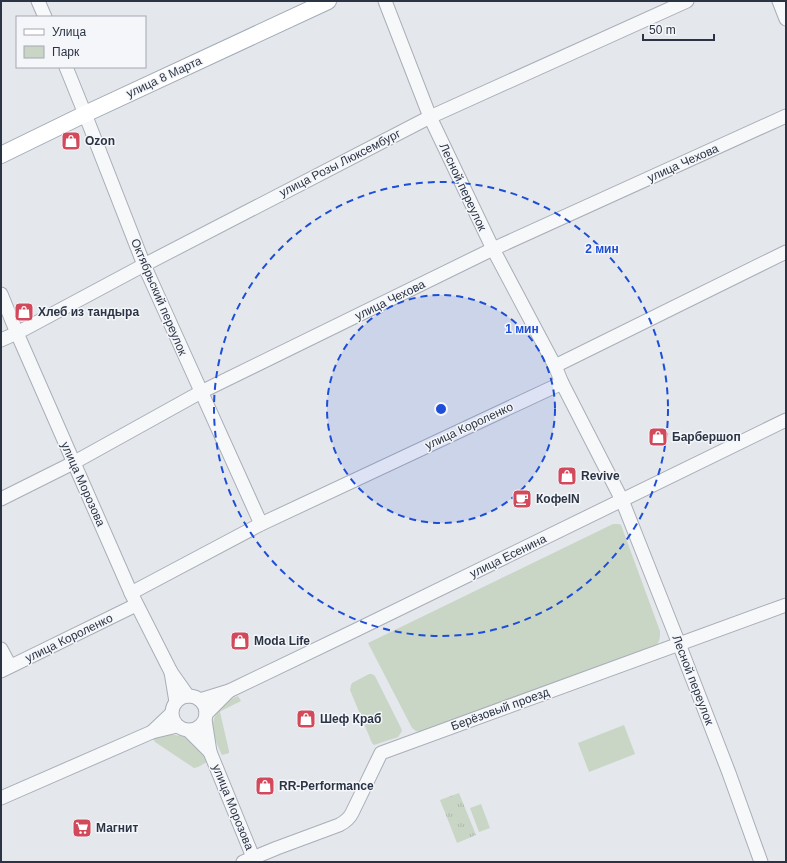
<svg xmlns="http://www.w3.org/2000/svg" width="787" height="863" font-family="Arial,sans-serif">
  <defs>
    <pattern id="park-tufts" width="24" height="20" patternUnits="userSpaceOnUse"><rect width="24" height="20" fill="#c9d6c5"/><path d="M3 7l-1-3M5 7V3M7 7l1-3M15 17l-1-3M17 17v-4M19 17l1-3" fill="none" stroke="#adb8ab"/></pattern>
  </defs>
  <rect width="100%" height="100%" fill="#e4e7ec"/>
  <g fill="#c9d6c5">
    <path d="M613,524H619L621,525L660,631C660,638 660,642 655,646L421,732L416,731L412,728L368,643Z"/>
    <path d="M369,674H372L375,676L401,728L402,731L398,737L374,745L372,743L350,690L351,685L352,683Z"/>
    <path d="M238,696L241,701L221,711L220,712L229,751V753L222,755C219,749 216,742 214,735C209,715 222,703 238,696Z"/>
    <path d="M624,725L635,754L589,772L578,743Z"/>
    <path d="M162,734C188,735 195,739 207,762L198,767L194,768L155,742L152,737Z"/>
    <path d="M481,804L490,828L479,832L470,808Z"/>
  </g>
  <path fill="url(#park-tufts)" d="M459,793L476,835L457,843L440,800Z"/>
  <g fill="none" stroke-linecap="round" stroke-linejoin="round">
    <defs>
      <g id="minor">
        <path d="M38,1L45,17"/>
        <path d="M779,1L786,19"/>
        <path d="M66,67L85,114L144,265L261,524"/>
        <path d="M1,294L17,333L131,593L171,672"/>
        <path d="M1,340L17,333L144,265L430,117L687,1"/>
        <path d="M555,366L786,252"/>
        <path d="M562,383L622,500L679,644L729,773L761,862"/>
        <path d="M1,499L73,463L201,392L493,249L786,116"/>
        <path d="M131,593L261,524L562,383L555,366L493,249L430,117L385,1"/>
        <path d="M1,649L10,666"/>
        <path d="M1,671L136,605"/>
        <path d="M229,691L356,630L786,420"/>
        <circle cx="189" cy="713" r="17"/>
        <path d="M200,700L229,691L206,714"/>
        <path d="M176,702L171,672L188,696"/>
        <path d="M171,714L152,732L177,726"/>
        <path d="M189,731L210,752L205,720"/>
        <path d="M210,752L255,862"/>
        <path d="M1,798L152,732"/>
        <path d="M243,862L277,848L339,825C345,822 349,819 352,813L381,753L786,605"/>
      </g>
      <path id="major" d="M1,155L85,114L328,1"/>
    </defs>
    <use href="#minor" stroke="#a9aeb7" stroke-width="15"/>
    <use href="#major" stroke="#a3abb8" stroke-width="18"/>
    <use href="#minor" stroke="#f7f8fa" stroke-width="13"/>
    <use href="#major" stroke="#fff" stroke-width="16"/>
  </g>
  <circle cx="441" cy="409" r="114" fill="#1d4ed8" fill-opacity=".12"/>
  <g fill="none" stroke="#1d4ed8" stroke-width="2" stroke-dasharray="7 5">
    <circle cx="441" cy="409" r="114"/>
    <circle cx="441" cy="409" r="227"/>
  </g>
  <defs>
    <symbol id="shop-square" viewBox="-11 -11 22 22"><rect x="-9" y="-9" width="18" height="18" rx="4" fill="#d1495b" stroke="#f4f6f9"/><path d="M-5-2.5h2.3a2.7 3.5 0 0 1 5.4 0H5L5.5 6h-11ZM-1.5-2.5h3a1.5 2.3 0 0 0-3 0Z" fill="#fff"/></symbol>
    <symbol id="cafe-square" viewBox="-11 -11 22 22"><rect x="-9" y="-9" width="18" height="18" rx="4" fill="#d1495b" stroke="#f4f6f9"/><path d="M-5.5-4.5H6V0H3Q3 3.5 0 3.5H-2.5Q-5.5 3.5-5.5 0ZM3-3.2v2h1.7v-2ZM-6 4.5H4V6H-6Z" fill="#fff"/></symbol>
    <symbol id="supermarket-square" viewBox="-11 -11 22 22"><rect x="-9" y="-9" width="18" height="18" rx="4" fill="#d1495b" stroke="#f4f6f9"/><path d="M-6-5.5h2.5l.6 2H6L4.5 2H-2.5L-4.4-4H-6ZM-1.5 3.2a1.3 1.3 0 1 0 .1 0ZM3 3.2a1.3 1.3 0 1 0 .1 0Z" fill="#fff"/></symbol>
  </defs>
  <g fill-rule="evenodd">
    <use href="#shop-square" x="60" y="130" width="22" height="22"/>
    <use href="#shop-square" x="13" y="301" width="22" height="22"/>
    <use href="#shop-square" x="647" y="426" width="22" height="22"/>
    <use href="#shop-square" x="556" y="465" width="22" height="22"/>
    <use href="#cafe-square" x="511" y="488" width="22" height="22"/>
    <use href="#shop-square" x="229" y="630" width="22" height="22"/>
    <use href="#shop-square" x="295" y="708" width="22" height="22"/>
    <use href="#shop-square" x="254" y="775" width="22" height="22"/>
    <use href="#supermarket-square" x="71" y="817" width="22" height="22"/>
  </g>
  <g text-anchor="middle" stroke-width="3" stroke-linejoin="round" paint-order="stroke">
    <g font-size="12" fill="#2b3445" stroke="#f4f6f9">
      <text transform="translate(164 77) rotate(-25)" y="4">улица 8 Марта</text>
      <text transform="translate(340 163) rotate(-27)" y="4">улица Розы Люксембург</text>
      <text transform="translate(683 163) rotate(-24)" y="4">улица Чехова</text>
      <text transform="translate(463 187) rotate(65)" y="4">Лесной переулок</text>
      <text transform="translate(159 297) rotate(67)" y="4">Октябрьский переулок</text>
      <text transform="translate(390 300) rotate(-26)" y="4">улица Чехова</text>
      <text transform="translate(469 426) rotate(-25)" y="4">улица Короленко</text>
      <text transform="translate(83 484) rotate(66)" y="4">улица Морозова</text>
      <text transform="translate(508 556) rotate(-26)" y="4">улица Есенина</text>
      <text transform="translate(69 638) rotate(-26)" y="4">улица Короленко</text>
      <text transform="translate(693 680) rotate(69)" y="4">Лесной переулок</text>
      <text transform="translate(500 709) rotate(-20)" y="4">Берёзовый проезд</text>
      <text transform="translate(233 807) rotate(68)" y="4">улица Морозова</text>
    </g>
    <g font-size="12" font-weight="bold" fill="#2b3445" stroke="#f4f6f9" text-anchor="start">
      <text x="85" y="145">Ozon</text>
      <text x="38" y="316">Хлеб из тандыра</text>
      <text x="672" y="441">Барбершоп</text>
      <text x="581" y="480">Revive</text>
      <text x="536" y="503">КофеIN</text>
      <text x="254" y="645">Moda Life</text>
      <text x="320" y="723">Шеф Краб</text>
      <text x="279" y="790">RR-Performance</text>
      <text x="96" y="832">Магнит</text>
    </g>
  </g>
  <circle cx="441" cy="409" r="6" fill="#1d4ed8" stroke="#f4f6f9" stroke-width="2"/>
  <g font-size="12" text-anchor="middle" font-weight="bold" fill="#1d4ed8" stroke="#f4f6f9" stroke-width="3" stroke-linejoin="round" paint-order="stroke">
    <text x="602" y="253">2 мин</text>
    <text x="522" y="333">1 мин</text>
  </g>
  <rect width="787" height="863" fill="none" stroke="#2b3445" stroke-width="4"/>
  <rect x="16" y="16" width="130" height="52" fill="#f4f6f9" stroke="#a4a8b1"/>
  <rect x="24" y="29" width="20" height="6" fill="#ffffff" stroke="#a4a8b1"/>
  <text x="52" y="36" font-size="12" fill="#2b3445">Улица</text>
  <rect x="24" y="46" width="20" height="12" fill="#c9d6c5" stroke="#a4a8b1"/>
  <text x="52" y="56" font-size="12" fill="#2b3445">Парк</text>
  <path d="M643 34v6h71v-6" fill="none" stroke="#2b3445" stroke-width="2"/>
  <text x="649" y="34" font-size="12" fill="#2b3445" stroke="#f4f6f9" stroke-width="3" paint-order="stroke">50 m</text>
</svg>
